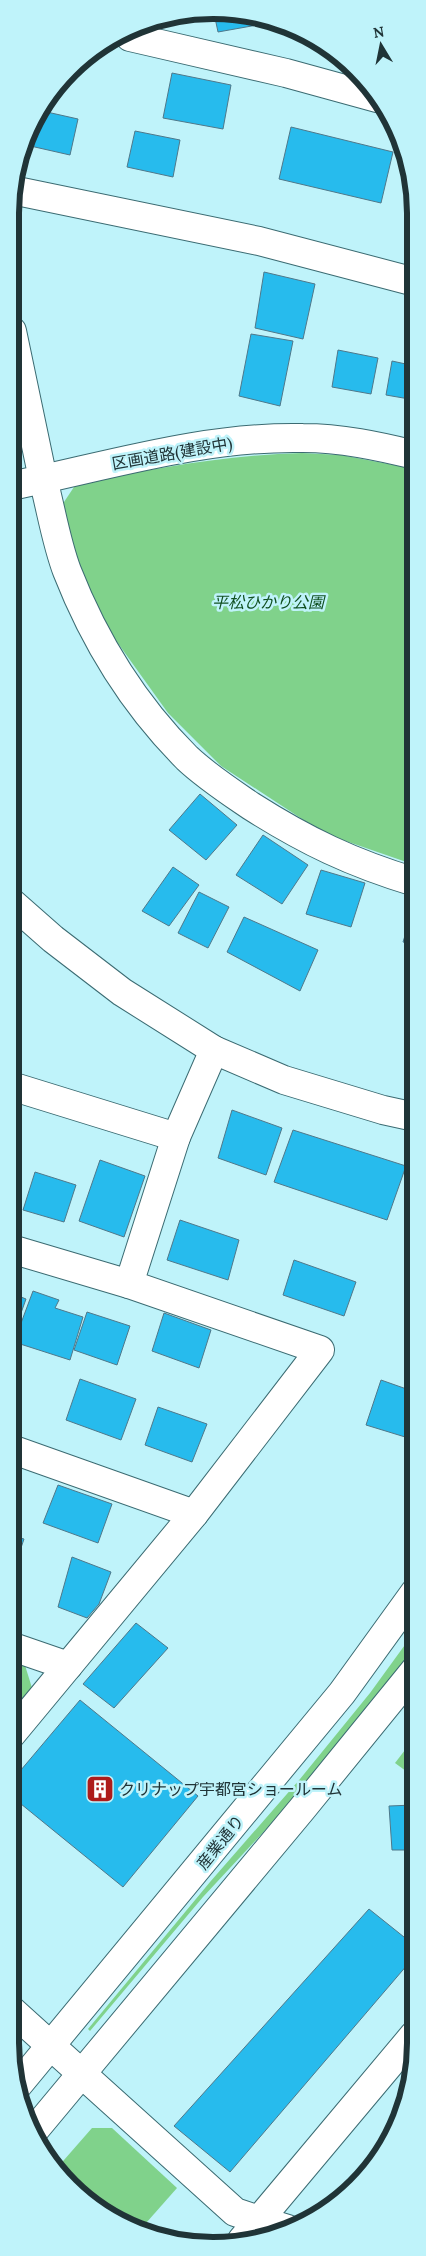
<svg xmlns="http://www.w3.org/2000/svg" width="426" height="2256" font-family="Lora,'Noto Sans JP',serif">
  <rect width="100%" height="100%" fill="#bff3fa"/>
  <g fill="#80d28b">
    <path d="M302,453L341,455L415,469V865L337,838L305,821L221,766L168,713L112,635L87,588L74,551L62,505L76,484C151,469 226,455 302,453Z"/>
    <path d="M415,1631V1648L358,1724L309,1783L203,1897L90,2031L88,2029L210,1882L300,1779L370,1693Z"/>
    <path d="M10,1657L24,1662L32,1688L10,1715Z"/>
    <path d="M415,1737L414,1777L395,1763Z"/>
    <path d="M92,2128H112L177,2188L139,2231L69,2186L57,2168Z"/>
  </g>
  <g fill="#27bbed" stroke="#4f788a">
    <path d="M239,12L274,22L218,32L214,13Z"/>
    <path d="M298,29L303,31L314,39L297,38Z"/>
    <path d="M172,73L231,85L223,129L163,118Z"/>
    <path d="M38,110L78,119L70,155L26,145Z"/>
    <path d="M291,127L393,152L381,203L279,179Z"/>
    <path d="M135,131L180,140L173,177L127,167Z"/>
    <path d="M403,151L406,163L400,162Z"/>
    <path d="M264,272L315,284L303,339L255,328Z"/>
    <path d="M251,334L293,341L280,406L239,396Z"/>
    <path d="M338,350L378,358L371,394L332,387Z"/>
    <path d="M392,361L415,366V400L386,395Z"/>
    <path d="M200,794L237,825L206,860L169,830Z"/>
    <path d="M263,835L308,865L282,904L236,875Z"/>
    <path d="M173,867L199,885L169,926L142,911Z"/>
    <path d="M321,870L365,883L351,927L306,914Z"/>
    <path d="M199,892L229,907L208,948L178,933Z"/>
    <path d="M415,904V945L403,942Z"/>
    <path d="M244,917L318,950L300,991L227,952Z"/>
    <path d="M11,1109L19,1112L11,1136Z"/>
    <path d="M232,1110L282,1128L266,1175L218,1158Z"/>
    <path d="M293,1130L406,1166L387,1220L274,1182Z"/>
    <path d="M100,1160L145,1176L124,1237L79,1221Z"/>
    <path d="M35,1172L76,1185L64,1222L23,1210Z"/>
    <path d="M180,1220L239,1240L228,1280L167,1260Z"/>
    <path d="M294,1260L356,1282L344,1316L283,1295Z"/>
    <path d="M33,1291L59,1300L55,1308L83,1317L70,1360L14,1342Z"/>
    <path d="M11,1293L26,1299L11,1341Z"/>
    <path d="M87,1312L130,1326L117,1365L74,1350Z"/>
    <path d="M164,1313L211,1330L199,1368L152,1351Z"/>
    <path d="M80,1379L136,1399L121,1440L66,1420Z"/>
    <path d="M381,1380L415,1392V1440L366,1425Z"/>
    <path d="M158,1407L207,1424L192,1462L145,1445Z"/>
    <path d="M58,1485L112,1504L98,1543L43,1523Z"/>
    <path d="M10,1535L24,1539L10,1580Z"/>
    <path d="M72,1557L111,1572L99,1604L87,1618L58,1607Z"/>
    <path d="M136,1623L168,1648L114,1708L83,1684Z"/>
    <path d="M80,1700L198,1796L123,1887L10,1795V1783Z"/>
    <path d="M414,1805V1850H392L389,1806Z"/>
    <path d="M369,1909L414,1945V1957L230,2172L174,2126Z"/>
  </g>
  <g fill="none" stroke-linecap="round" stroke-linejoin="round">
    <defs>
      <g id="minor">
        <path d="M130,37L286,73L377,98"/>
        <path d="M12,190L259,241L415,282"/>
        <path d="M11,486L43,479L12,331"/>
        <path d="M415,882C352,863 306,841 251,806C229,791 206,776 187,758C134,705 94,640 67,571C56,542 51,509 43,479C128,460 215,436 303,438C341,438 378,446 415,455"/>
        <path d="M11,902L53,939L122,992L214,1050L284,1080L383,1110L415,1117"/>
        <path d="M11,1086L176,1137"/>
        <path d="M11,1249L129,1284"/>
        <path d="M11,1449L194,1514"/>
        <path d="M10,1646L68,1666"/>
        <path d="M10,1736L194,1514L320,1350L129,1284L176,1137L214,1050"/>
        <path d="M10,2009L235,2212L259,2220L414,2035"/>
        <path d="M18,2085L342,1693L415,1592"/>
        <path d="M33,2132L302,1809L415,1670"/>
        <path d="M242,2240L259,2220L288,2229"/>
      </g>
    </defs>
    <use href="#minor" stroke="#3b6b72" stroke-width="30"/>
    <use href="#minor" stroke="#fff" stroke-width="28"/>
  </g>
  <defs>
    <symbol id="building-square" viewBox="-11 -11 22 22"><rect x="-9" y="-9" width="18" height="18" rx="4" fill="#ae1c1b" stroke="#bff3fa"/><path d="M-4-6H4V6H1V3H-1V6H-4ZM-2.5-4.3h1.7v1.8h-1.7ZM.8-4.3h1.7v1.8H.8ZM-2.5-1h1.7V.8h-1.7ZM.8-1h1.7V.8H.8Z" fill="#fff"/></symbol>
  </defs>
  <g fill-rule="evenodd">
    <use href="#building-square" x="84" y="1773" width="32" height="32"/>
  </g>
  <g text-anchor="middle" stroke-width="5" stroke-linejoin="round" paint-order="stroke">
    <g font-size="16" fill="#203437" stroke="#bff3fa">
      <text transform="translate(172 453) rotate(-10)" y="6">区画道路(建設中)</text>
      <text transform="translate(220 1842) rotate(-51)" y="6">産業通り</text>
    </g>
    <g font-size="16" font-style="italic" fill="#115021" stroke="#bff3fa">
      <text x="268" y="608">平松ひかり公園</text>
    </g>
    <g font-size="16" fill="#203437" stroke="#bff3fa" text-anchor="start">
      <text x="119" y="1795">クリナップ宇都宮ショールーム</text>
    </g>
  </g>
  <path d="M0 0H426V2256H0ZM213 19H213A194 194 0 0 1 407 213V2043A194 194 0 0 1 213 2237H213A194 194 0 0 1 19 2043V213A194 194 0 0 1 213 19Z" fill="#bff3fa" fill-rule="evenodd"/>
  <path fill="none" stroke="#203437" stroke-width="6" d="M213 19H213A194 194 0 0 1 407 213V2043A194 194 0 0 1 213 2237H213A194 194 0 0 1 19 2043V213A194 194 0 0 1 213 19Z"/>
  <g transform="translate(381 45) rotate(350)" stroke="#bff3fa" stroke-width="4" paint-order="stroke">
  <path d="M0-4L9 19L0 12L-9 19Z" fill="#203437"/>
  <text y="-8" font-size="14" font-weight="bold" text-anchor="middle" fill="#203437">N</text>
  </g>
</svg>
